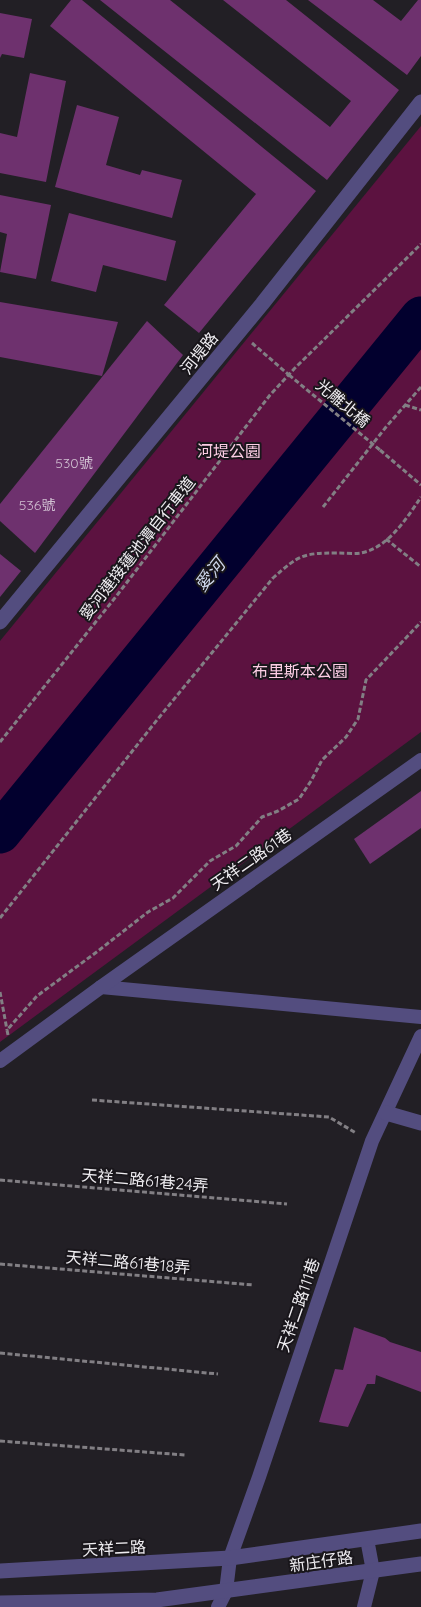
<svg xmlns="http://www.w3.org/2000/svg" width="421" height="1607" font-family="Quicksand,'Noto Sans TC',sans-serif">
  <rect width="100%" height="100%" fill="#221f25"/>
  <g fill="#5c1240">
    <path d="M421,126V297L273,485L0,812V641Z"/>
    <path d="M421,332V732L0,1042V851L345,421Z"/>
  </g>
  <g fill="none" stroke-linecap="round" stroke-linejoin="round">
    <path stroke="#02002e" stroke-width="41" d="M0,833L421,317"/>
  </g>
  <g fill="#6e316e">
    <path d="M71,0H82L316,191L199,333L164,305L256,194L50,26Z"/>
    <path d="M100,0H170L330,127L351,101L223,0H286L399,90L327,180Z"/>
    <path d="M308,0H373L401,21L418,0H421V56L407,75Z"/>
    <path d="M0,13L32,19L24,58L2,54L0,58Z"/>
    <path d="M30,73L66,81L46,182L0,173V133L17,137Z"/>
    <path d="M77,105L119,117L106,165L140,175L142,170L182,180L172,218L55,187Z"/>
    <path d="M0,195L51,205L36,279L0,272L7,234L0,232Z"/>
    <path d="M69,213L176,241L166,281L103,265L96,292L51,281Z"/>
    <path d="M0,302L118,322L102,376L0,357Z"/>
    <path d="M147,321L183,355L35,553L0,521V504Z"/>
    <path d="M0,554L21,571L0,597Z"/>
    <path d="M421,791V828L370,864L354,839Z"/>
    <path d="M354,1327L385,1338L390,1342L421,1352V1392L376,1375L375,1384H367L348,1427L319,1422L335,1369L343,1370Z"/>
  </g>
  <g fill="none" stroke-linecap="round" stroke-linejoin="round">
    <g stroke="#827f84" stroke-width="3" stroke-dasharray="5 2.5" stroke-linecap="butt">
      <path d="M252,343L289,375"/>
      <path d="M405,405L421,410"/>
      <path d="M380,450L421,485"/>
      <path d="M323,507L386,427L421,387"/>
      <path d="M386,539L421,567"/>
      <path d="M0,742L118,594L270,395L294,369L421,244"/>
      <path d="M0,918L157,720L273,578C299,555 302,553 338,553C345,553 354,554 361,553C388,548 407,518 421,497"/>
      <path d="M0,992L7,1030"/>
      <path d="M8,1035L7,1030L37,996L98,951L148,912L173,898L210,861L236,846L262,817L278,811L299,799L311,781L322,760L346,737L358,719L366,680L421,622"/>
      <path d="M92,1100L329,1117L356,1133"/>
      <path d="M0,1180L287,1204"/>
      <path d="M0,1264L254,1285"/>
      <path d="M0,1353L218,1374"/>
      <path d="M0,1441L185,1455"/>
    </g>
    <g stroke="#534d7f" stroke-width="14">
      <path d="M101,987L421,1017"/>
      <path d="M0,1061L101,987L421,760"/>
      <path d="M218,1607L226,1591L230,1558L259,1477L372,1141L421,1036"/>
      <path d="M364,1607L373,1571L367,1539"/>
    </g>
    <g stroke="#534d7f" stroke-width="15">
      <path d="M0,622L262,304L421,102"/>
      <path d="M386,1113L421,1123"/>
    </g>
    <g stroke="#534d7f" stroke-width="15">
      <path d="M0,1571L230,1558L421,1531"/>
      <path d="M0,1603L157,1600L421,1564"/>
    </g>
    <path stroke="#827f84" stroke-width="3" stroke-dasharray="5 2.5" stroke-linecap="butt" d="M289,375L380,450"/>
  </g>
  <g text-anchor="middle" stroke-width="4" stroke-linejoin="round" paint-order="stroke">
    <g font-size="14" fill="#cfbed0">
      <text x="74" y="468">530號</text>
      <text x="37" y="510">536號</text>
    </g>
    <g font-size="16" fill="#efedf1" stroke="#19161b">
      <text transform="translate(199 353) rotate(-51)" y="6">河堤路</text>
      <text transform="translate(343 403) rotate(40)" y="6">光雕北橋</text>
      <text transform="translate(137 548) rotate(-52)" y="6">愛河連接蓮池潭自行車道</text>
      <text transform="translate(251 859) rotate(-35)" y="6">天祥二路61巷</text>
      <text transform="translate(145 1180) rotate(5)" y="6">天祥二路61巷24弄</text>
      <text transform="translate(128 1262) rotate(5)" y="6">天祥二路61巷18弄</text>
      <text transform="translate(298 1305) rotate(-71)" y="6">天祥二路111巷</text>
      <text transform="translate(114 1548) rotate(-3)" y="6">天祥二路</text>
      <text transform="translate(321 1561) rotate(-8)" y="6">新庄仔路</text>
    </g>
    <g font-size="16" fill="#fccde4" stroke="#19161b">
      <text x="229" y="457">河堤公園</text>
      <text x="300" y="677">布里斯本公園</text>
    </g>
    <g font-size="18" font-style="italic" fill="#ced7eb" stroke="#19161b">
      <text transform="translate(210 575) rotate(-51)" y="6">愛河</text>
    </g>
  </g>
</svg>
